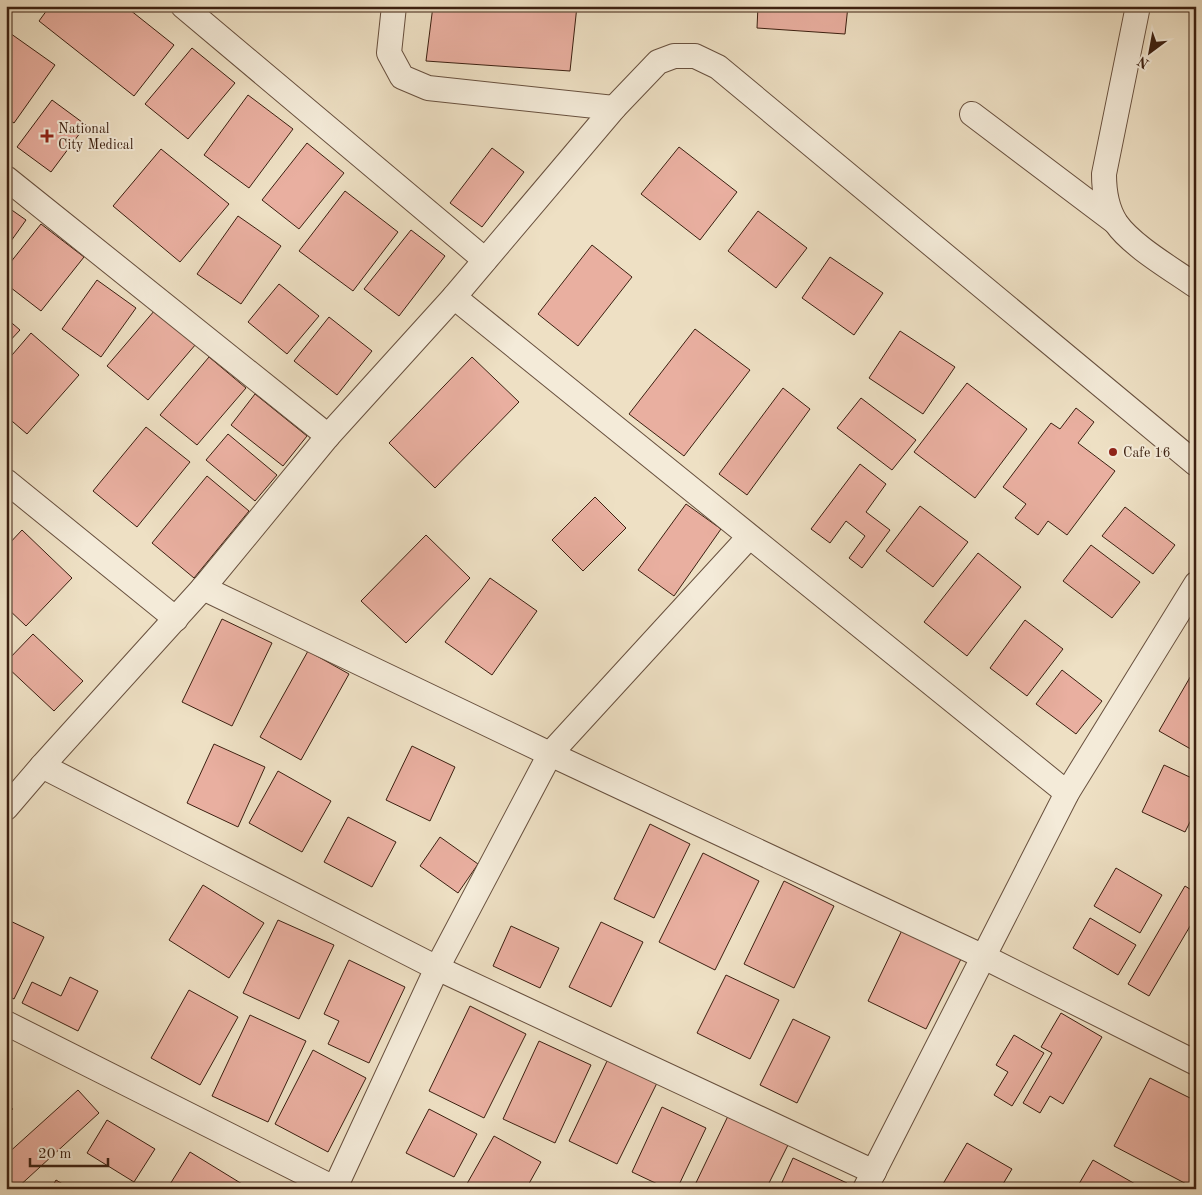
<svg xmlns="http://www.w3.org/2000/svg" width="1202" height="1195" font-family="'Old Standard TT',serif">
  <rect width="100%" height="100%" fill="#eee0c4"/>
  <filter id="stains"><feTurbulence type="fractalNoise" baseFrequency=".004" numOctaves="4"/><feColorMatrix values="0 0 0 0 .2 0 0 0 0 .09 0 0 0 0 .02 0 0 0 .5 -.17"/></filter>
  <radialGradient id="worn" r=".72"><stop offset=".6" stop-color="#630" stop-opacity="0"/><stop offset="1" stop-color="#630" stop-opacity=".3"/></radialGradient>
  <g fill="#e9afa0" stroke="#3c2011">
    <path d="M50,6H125L174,45L134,96L39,21Z"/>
    <path d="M433,6H577L570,71L426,61Z"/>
    <path d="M758,6H848L845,34L757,28Z"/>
    <path d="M7,31L55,65L14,123L6,118Z"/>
    <path d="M192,48L235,83L188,139L145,104Z"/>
    <path d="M248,95L293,129L249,188L204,155Z"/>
    <path d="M52,100L86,125L51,172L17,147Z"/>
    <path d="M307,143L344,173L299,229L262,200Z"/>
    <path d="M679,147L737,192L700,240L641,194Z"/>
    <path d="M492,148L524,172L482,227L450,203Z"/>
    <path d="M161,149L229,204L180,262L113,206Z"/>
    <path d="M345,191L398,232L353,291L299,251Z"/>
    <path d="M6,206L26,220L6,248Z"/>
    <path d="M758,211L807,248L776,288L728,251Z"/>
    <path d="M238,216L281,246L241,304L197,274Z"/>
    <path d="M41,224L84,257L41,311L6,284V268Z"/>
    <path d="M411,230L445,256L399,316L364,289Z"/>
    <path d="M592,245L632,277L578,346L538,314Z"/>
    <path d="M830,257L883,293L854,335L802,298Z"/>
    <path d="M97,280L136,308L101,357L62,329Z"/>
    <path d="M279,284L319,316L287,354L248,322Z"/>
    <path d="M155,310L196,344L148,400L107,366Z"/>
    <path d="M329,317L372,351L337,395L294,361Z"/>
    <path d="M6,318L20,330L6,345Z"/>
    <path d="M695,329L750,370L684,456L629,414Z"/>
    <path d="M900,331L955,367L923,414L869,378Z"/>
    <path d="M31,333L79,375L27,434L6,416V362Z"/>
    <path d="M209,357L246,388L197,445L160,415Z"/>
    <path d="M472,357L519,402L435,488L389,443Z"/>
    <path d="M967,383L1027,429L975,498L914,452Z"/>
    <path d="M783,388L810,409L747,495L719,474Z"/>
    <path d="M255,394L307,436L283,466L231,425Z"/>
    <path d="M861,398L916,440L892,470L837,428Z"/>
    <path d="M1076,408L1094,422L1078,443L1115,471L1067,535L1048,521L1038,535L1015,518L1026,504L1003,487L1051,423L1060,429Z"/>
    <path d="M146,427L190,462L137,527L93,491Z"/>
    <path d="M228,434L277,475L255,501L206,460Z"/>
    <path d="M860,464L886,484L866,512L890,530L862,568L849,558L865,536L846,521L830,543L811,529Z"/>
    <path d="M207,476L249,511L194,578L152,543Z"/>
    <path d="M595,497L626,528L583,571L552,540Z"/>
    <path d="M686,504L721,529L674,596L638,570Z"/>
    <path d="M920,506L968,542L933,587L886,551Z"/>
    <path d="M1125,507L1175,545L1153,574L1102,536Z"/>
    <path d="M22,530L72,578L26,626L6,607V547Z"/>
    <path d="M426,535L470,578L406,643L361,601Z"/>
    <path d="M1091,545L1140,582L1112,618L1063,581Z"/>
    <path d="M978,553L1021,587L967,656L924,622Z"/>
    <path d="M490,578L537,611L492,675L445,642Z"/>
    <path d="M222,619L272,643L232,726L182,702Z"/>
    <path d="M1025,620L1063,649L1027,696L990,668Z"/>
    <path d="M33,634L83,681L54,711L6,666V662Z"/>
    <path d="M308,651L349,674L301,760L260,737Z"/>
    <path d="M1196,667V752L1159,731Z"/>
    <path d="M1062,670L1102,701L1076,734L1036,704Z"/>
    <path d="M214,744L265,767L238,827L187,803Z"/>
    <path d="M412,746L455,767L430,821L386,800Z"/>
    <path d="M1164,765L1196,780V810L1185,832L1142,812Z"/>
    <path d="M278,771L331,801L302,852L249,823Z"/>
    <path d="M348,817L396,842L372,887L324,862Z"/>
    <path d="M650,824L690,844L654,918L614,899Z"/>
    <path d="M440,837L478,864L458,893L420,866Z"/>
    <path d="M703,853L759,881L715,970L659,942Z"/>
    <path d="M1116,868L1162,895L1140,933L1094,906Z"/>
    <path d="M784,881L834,906L794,988L744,964Z"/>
    <path d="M203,885L264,923L229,978L169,940Z"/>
    <path d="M1185,886L1196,893V916L1149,996L1128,984Z"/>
    <path d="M1090,918L1136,945L1118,975L1073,948Z"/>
    <path d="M6,919L44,937L14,999L6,995Z"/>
    <path d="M278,920L334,945L299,1019L243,993Z"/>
    <path d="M601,922L643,942L611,1007L569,987Z"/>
    <path d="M511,926L559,948L540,988L493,966Z"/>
    <path d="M904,926L963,955L926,1029L868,1001Z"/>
    <path d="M349,960L405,987L369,1063L328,1044L339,1021L324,1014Z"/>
    <path d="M726,975L779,1000L750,1059L697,1033Z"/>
    <path d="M70,977L98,991L78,1031L22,1003L32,982L61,996Z"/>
    <path d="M189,990L238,1017L200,1085L151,1058Z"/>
    <path d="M470,1006L526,1034L484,1118L429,1091Z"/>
    <path d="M1061,1013L1102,1037L1063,1104L1050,1096L1040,1113L1023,1103L1052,1053L1041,1047Z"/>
    <path d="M250,1015L306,1041L268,1122L212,1096Z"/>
    <path d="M793,1019L830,1037L797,1103L760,1085Z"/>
    <path d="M1014,1035L1044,1053L1012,1106L994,1095L1008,1072L996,1065Z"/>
    <path d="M539,1041L591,1065L555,1143L503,1119Z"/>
    <path d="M313,1050L366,1078L328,1152L275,1124Z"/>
    <path d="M608,1059L657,1083L617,1164L569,1141Z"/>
    <path d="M1150,1078L1196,1101V1189L1114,1146Z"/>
    <path d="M78,1090L99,1113L16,1189H6V1155Z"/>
    <path d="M6,1103L13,1109L6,1116Z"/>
    <path d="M662,1107L706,1128L677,1189H668L632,1172Z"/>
    <path d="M429,1109L477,1134L454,1177L406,1153Z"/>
    <path d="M728,1116L788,1145L766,1189H693Z"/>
    <path d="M107,1120L155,1149L134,1182L87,1153Z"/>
    <path d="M494,1136L541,1162L526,1189H464Z"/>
    <path d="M967,1143L1012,1169L1000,1189H940Z"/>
    <path d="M190,1152L247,1187L246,1189H167Z"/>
    <path d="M793,1158L847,1183L844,1189H779Z"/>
    <path d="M1093,1160L1144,1189H1076Z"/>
    <path d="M56,1180L71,1189H51Z"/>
  </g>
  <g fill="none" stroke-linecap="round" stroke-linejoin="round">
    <defs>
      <g id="minor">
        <path d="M183,6L485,260"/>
        <path d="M394,6L389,53L402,77L428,88L614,108"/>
        <path d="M1138,6L1104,174C1104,189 1107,209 1116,223C1132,246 1172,269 1196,286"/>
        <path d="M972,114L1115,222"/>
        <path d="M6,178L328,436"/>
        <path d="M454,297L1067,793"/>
        <path d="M6,481L176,619"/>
        <path d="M203,588L550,754L982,956L1196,1063"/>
        <path d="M42,766L437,968L874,1172"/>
        <path d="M6,808L42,766L203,588L328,436L454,297L614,108L658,62L674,56H695L718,67L1196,464"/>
        <path d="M6,1023L336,1189"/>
        <path d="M335,1188L437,968L550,754L749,537"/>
        <path d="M865,1189L1067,793L1196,584"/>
      </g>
    </defs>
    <use href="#minor" stroke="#68503e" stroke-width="26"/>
    <use href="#minor" stroke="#f4ebd9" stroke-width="24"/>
  </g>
  <g fill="#8f2418" stroke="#f4ebd9" stroke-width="2">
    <path d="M44.5 128.5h5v5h5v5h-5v5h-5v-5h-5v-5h5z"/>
    <circle cx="1113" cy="452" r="5"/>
  </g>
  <g text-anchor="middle" stroke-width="4" stroke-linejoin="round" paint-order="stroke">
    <g font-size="14" fill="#3c2011" stroke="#f4ebd9" text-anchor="start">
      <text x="58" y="133">National<tspan x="58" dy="16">City Medical</tspan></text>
      <text x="1123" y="457">Cafe 16</text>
    </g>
  </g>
  <rect width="1202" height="1195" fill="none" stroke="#eee0c4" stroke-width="25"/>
  <rect x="8" y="8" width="1187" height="1180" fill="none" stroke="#3c2011" stroke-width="2.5"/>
  <rect x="12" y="12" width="1177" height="1170" fill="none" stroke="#3c2011"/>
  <g transform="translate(1150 52) rotate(212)" stroke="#f4ebd9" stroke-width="4" paint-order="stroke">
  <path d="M0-4L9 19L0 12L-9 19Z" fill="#3c2011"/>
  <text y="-8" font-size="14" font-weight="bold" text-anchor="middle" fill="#3c2011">N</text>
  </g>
  <path d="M30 1158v8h78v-8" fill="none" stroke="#3c2011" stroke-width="2.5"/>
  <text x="38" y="1158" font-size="15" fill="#3c2011" stroke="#f4ebd9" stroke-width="4" paint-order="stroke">20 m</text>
  <rect width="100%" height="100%" filter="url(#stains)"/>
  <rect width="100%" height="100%" fill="url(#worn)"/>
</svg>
